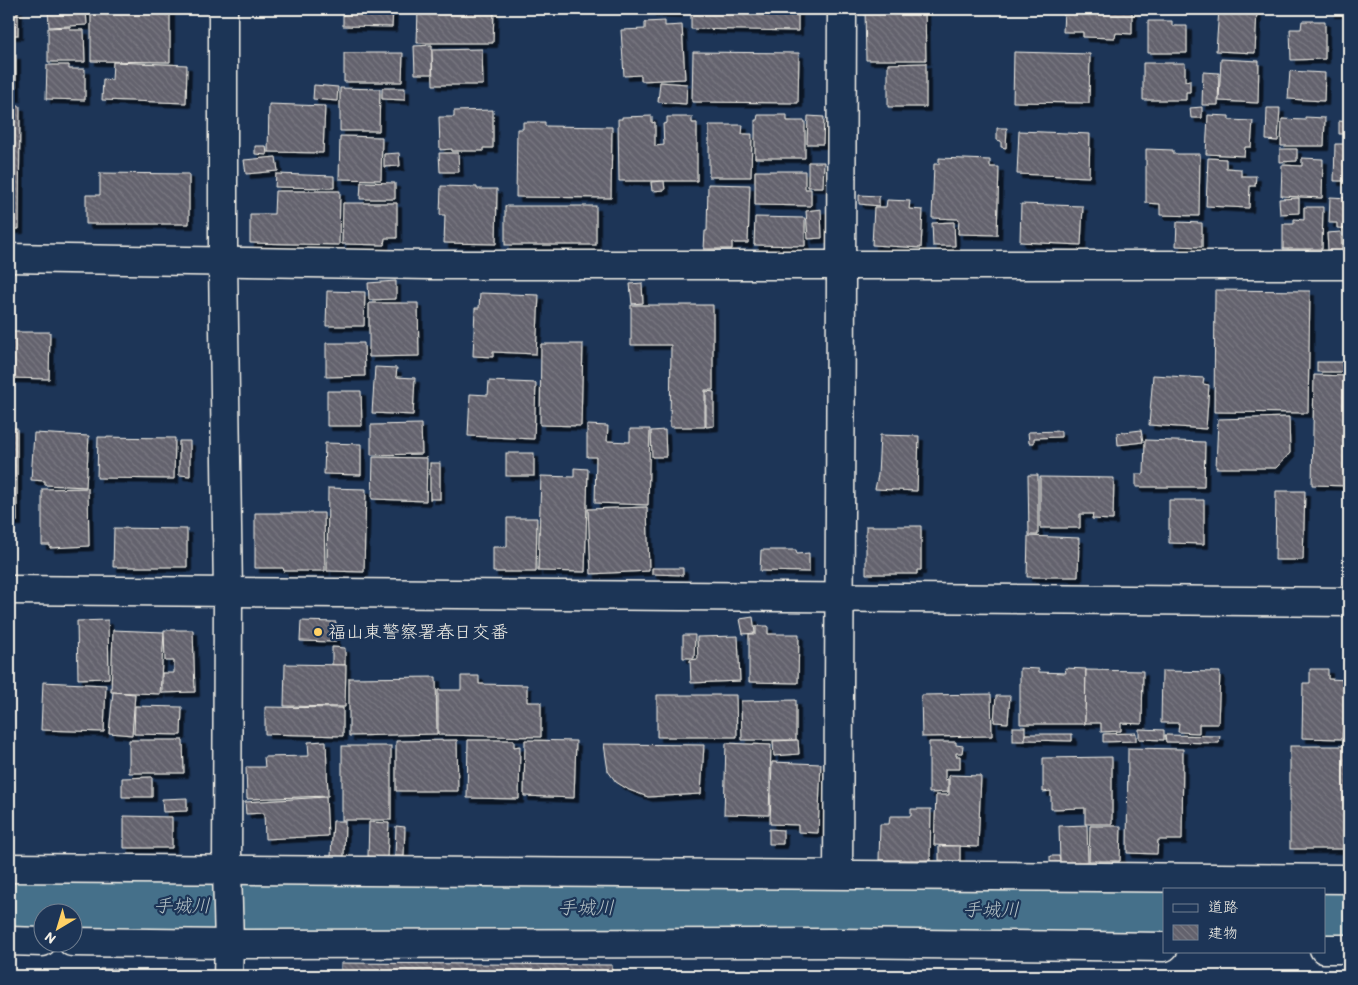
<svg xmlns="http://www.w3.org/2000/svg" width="1358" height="985" font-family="Itim,'Klee One',sans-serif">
  <defs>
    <pattern id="building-back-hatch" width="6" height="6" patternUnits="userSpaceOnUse" patternTransform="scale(1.25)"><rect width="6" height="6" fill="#63626d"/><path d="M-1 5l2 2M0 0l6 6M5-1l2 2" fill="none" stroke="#7a7982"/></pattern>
    <filter id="shadow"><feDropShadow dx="4.5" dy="4.5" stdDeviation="0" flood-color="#0009"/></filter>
  </defs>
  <rect width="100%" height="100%" fill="#1d3557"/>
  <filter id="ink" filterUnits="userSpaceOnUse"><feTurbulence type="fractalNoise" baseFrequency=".02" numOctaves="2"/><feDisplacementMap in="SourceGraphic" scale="10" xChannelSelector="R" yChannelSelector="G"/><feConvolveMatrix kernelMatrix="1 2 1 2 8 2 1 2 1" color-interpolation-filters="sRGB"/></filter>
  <g filter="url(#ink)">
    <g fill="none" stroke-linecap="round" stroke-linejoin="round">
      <g stroke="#45708a" stroke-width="59">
        <path d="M9,904L1164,910"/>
        <path d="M1324,911H1349"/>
      </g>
    </g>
    <g fill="url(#building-back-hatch)" stroke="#f4f1e8" filter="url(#shadow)">
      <rect x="9" y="9" width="9" height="26"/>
      <path d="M48,9H86L87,25L49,27Z"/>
      <path d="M91,9H170V62L91,61Z"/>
      <path d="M343,9H393L392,27L343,26Z"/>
      <path d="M418,9H494L493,43H417Z"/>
      <path d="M651,9H678V13L651,12Z"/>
      <path d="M691,9H798V31L691,29Z"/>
      <path d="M865,9H925L926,60H866Z"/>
      <path d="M1064,9H1132V34L1116,33L1115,38L1083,37V32H1063Z"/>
      <path d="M1219,9L1257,10L1255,53L1216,51Z"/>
      <rect x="1330" y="9" width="19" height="4"/>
      <path d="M665,21V26L682,25L685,79L641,81V75L624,76L621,30L645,29V22Z"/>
      <path d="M1148,21H1172V26H1187V53H1148Z"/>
      <path d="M1302,21H1325V59L1291,60L1290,29H1301Z"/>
      <path d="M70,27V30H84L85,62H48V28Z"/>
      <path d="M432,45V74H415L414,46Z"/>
      <path d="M482,49L483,85H433L432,50Z"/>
      <path d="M693,52L799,53L798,103L692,102Z"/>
      <path d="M1014,52L1090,54L1089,103L1013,102Z"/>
      <path d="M344,53H403L402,82H344Z"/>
      <rect x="9" y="55" width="7" height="42"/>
      <path d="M1221,59L1259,61L1258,103L1219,101Z"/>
      <path d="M113,62L187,65L186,103L102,100L103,79L112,80Z"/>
      <path d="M926,63V107H888V64Z"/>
      <path d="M1143,63H1185V81L1190,80V92H1186V100H1143Z"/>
      <path d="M47,65H69V69H85V100L46,99Z"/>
      <path d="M1290,71L1325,73L1324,101L1288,99Z"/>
      <path d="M1203,72L1219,73L1218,105H1202Z"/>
      <path d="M660,82L687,84L686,104L658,102Z"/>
      <path d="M314,85L338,87L337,101L313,99Z"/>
      <path d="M340,88L380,89L379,131H340Z"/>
      <path d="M382,88H405V100L382,99Z"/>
      <path d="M269,104L325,106L323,153L268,152Z"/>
      <path d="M9,106H20L19,229H9Z"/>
      <path d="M1202,107V118H1191L1190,108Z"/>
      <path d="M1267,108H1280L1278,141L1266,140Z"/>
      <path d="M493,110V148H483V151H452V149L440,150L439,117H454V111Z"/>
      <path d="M758,115H787V121H805V158H755V120H757Z"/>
      <path d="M1208,115L1229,116V120L1253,121L1251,147H1245L1244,156L1206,154Z"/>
      <path d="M652,116V123L655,122V146L664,145L663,124L667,123V117H692V123H697V181H619L618,119H622V117Z"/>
      <path d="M808,116L824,117L823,144H807Z"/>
      <path d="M1305,117L1325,118L1324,146H1281L1282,119L1305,120Z"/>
      <path d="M1339,121L1349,122V134H1339Z"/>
      <path d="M523,122H545V126L612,127L611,198L516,197L517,129H523Z"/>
      <path d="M709,125H743L742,134H752L751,177H709Z"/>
      <path d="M997,128H1007L1006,148L1001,147V141L997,140Z"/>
      <path d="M1019,131L1090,134L1089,177L1017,174Z"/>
      <path d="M340,136L382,137L381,180L339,179Z"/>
      <path d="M1335,144H1349V181H1334Z"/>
      <path d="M255,146H266L267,155L255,154Z"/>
      <path d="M1146,149L1173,150V154H1200L1199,216L1160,215V204L1146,203Z"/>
      <path d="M1280,149H1297V161L1280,162Z"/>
      <path d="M399,153L400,166L384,167V154Z"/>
      <path d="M439,153H458L459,172H440Z"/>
      <path d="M276,157L278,171L246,174L244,160Z"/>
      <path d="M939,158L990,160V167H999L997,235L958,234L959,219L932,218L934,164H939Z"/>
      <path d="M1208,158L1226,159V168L1241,169V176H1256L1255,186H1250L1249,208L1206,206Z"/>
      <path d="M1302,158L1323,159L1322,198L1281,196L1282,165L1302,166Z"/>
      <path d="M808,162H824L823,187H808Z"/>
      <path d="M755,171H805V189H811V206L755,205Z"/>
      <path d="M100,173L189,174V224H86V195H100Z"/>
      <path d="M276,174L334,176V188L275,187Z"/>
      <path d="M664,181L665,190L652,191L651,182Z"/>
      <path d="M361,182L395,183V199H360Z"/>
      <path d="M708,184L750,185L748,243H732V249H704L705,231H707Z"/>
      <path d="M441,186L477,187V189H497L496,244L444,243L445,215H440Z"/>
      <path d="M275,191H340L339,245L250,243V214H274Z"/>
      <path d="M859,195L879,196V206L859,204Z"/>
      <path d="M1330,197L1349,198V229L1337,228V223H1329Z"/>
      <path d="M1299,198V213L1280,214L1279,199Z"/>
      <path d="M887,200L910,201L909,209L923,210L921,248L872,245L874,207H886Z"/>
      <path d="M343,203H397V238H385L384,245L342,244Z"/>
      <path d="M1021,204L1083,206L1081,245L1020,242Z"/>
      <rect x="505" y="206" width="91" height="39"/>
      <path d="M1304,207H1323L1322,249H1283V224H1294V219L1304,220Z"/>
      <path d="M821,209L822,238L808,239L806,211Z"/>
      <path d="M755,217L805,218V246L754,245Z"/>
      <path d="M954,222L955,246H933L932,223Z"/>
      <path d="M1177,222L1202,223V247L1176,246Z"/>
      <path d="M1341,232L1342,250H1328L1327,233Z"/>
      <path d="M396,281V299L369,300L368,283Z"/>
      <path d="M642,283L643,303L632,304L630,284Z"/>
      <path d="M1215,290L1310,291L1308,413L1214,412Z"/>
      <path d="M327,291L365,292L364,326H326Z"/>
      <path d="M480,293L539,295L536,354L493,352V357L473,356L475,308H479Z"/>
      <path d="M369,303H418L419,356L369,357Z"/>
      <path d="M631,305H713V390H705V427H670L671,345H631Z"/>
      <path d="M9,332H50L49,379L9,378Z"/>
      <path d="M326,343H364L365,376L326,377Z"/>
      <path d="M541,344H583L581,426L540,425Z"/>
      <rect x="1317" y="362" width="28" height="10"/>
      <path d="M375,367L397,368L396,377L415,378L413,415L372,413Z"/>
      <path d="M1153,375L1204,378L1203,384L1209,385L1206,429L1149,425Z"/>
      <path d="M1314,375L1349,376V486L1312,485Z"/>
      <path d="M489,381L536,383L534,439L468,436L470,394L488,395Z"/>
      <path d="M327,391H361L362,426H327Z"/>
      <path d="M706,391L714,392V426L706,427Z"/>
      <path d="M1289,417L1290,453L1276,468H1216L1218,419Z"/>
      <path d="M421,424L422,454L371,455V425Z"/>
      <path d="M587,425L608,426L607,441L630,442V429H650L648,505L595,503L596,457H587Z"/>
      <rect x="9" y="428" width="8" height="93"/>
      <path d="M665,430L666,457H652L651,431Z"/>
      <path d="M1141,430L1143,442L1118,445L1117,433Z"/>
      <path d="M1061,431V437L1034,438V443H1029L1028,432Z"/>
      <path d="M34,433L89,436L86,487L45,485V481L31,480Z"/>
      <path d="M880,435L919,436L917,491L875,489L878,475Z"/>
      <path d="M98,437L175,438L174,479L97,478Z"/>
      <path d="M1145,440L1205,442L1204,487H1136V474H1144Z"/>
      <path d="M179,441H190V476L179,475Z"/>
      <path d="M325,443L361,444V475L324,474Z"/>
      <rect x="506" y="453" width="28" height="23"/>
      <path d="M373,457L427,458L426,501L372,499Z"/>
      <rect x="430" y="463" width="10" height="36"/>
      <path d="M574,468L588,469L585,572L538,571L541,476L574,477Z"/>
      <path d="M1028,475H1038V535H1029Z"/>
      <path d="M1040,477L1114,478L1113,520L1092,519L1093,514H1080V528H1040Z"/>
      <path d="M88,488L89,546L50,548V545H42V489Z"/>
      <path d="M328,488L366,489L364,572L327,571Z"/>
      <path d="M1276,491H1305L1303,560H1275Z"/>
      <path d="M1169,500H1204V544L1169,543Z"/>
      <path d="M647,507L649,571L591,574L588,509Z"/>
      <path d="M255,513H324L325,571H284L283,568H255Z"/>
      <path d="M507,518H537L536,572H493V547H507Z"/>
      <path d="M866,526H921V570H917V574H866Z"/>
      <path d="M114,528L187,529V567H113Z"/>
      <path d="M1028,536L1079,538L1078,577H1027Z"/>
      <path d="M761,550H796L797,554L809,553V572L760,571Z"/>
      <path d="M652,568H683V575L652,574Z"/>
      <path d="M753,617L755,633L743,634L740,619Z"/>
      <path d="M108,620L109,678L78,679L77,621Z"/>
      <path d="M301,621L336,622L335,642L300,641Z"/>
      <path d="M756,626H768V634H799L798,683L749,682V634H756Z"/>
      <path d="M113,630L164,632L160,694L111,692Z"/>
      <path d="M164,630H193L195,692L162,693V673H174V661H165Z"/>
      <path d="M683,635H695L694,658H683Z"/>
      <path d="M738,636L740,681L691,683L690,660L698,659L697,637Z"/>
      <path d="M332,647L345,648V665H332Z"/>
      <path d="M285,664L346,665L345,707L284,706Z"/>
      <path d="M1020,668L1039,669V672L1066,673L1065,668L1086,669L1085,724H1020Z"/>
      <path d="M1310,669H1328V679L1349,680V728H1343L1342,739L1302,738L1303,683H1310Z"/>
      <path d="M1086,670L1143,671L1142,724L1121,723V731L1101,732V723H1085Z"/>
      <path d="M1162,671L1220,672L1218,724H1199V733L1178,732L1179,723H1161Z"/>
      <path d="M461,676H479V684L527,685V702H541V737L438,735V690H461Z"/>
      <path d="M436,677L437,734L349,736V678Z"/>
      <path d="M43,682L106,685L104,732L41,730Z"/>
      <path d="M113,692L135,694L132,735L109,733Z"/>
      <path d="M991,694L992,736L922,737L921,695Z"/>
      <path d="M657,695H736L737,737H657Z"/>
      <path d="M996,696H1010L1008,723L994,722Z"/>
      <path d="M796,700V740H742L741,701Z"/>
      <path d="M135,706L182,707L181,735L134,734Z"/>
      <path d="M265,707L343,708V736L265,734Z"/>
      <rect x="1013" y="727" width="12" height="14"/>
      <path d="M1139,729L1164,730V740L1139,739Z"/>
      <path d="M1136,733V741L1103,742V734Z"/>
      <path d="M1025,734H1072V741L1025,740Z"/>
      <path d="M1165,735L1220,736L1219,743L1166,742Z"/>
      <path d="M129,740H183L184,773H129Z"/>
      <path d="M457,740L458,791H396V741Z"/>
      <path d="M468,740H514V747L520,746L519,799L467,798Z"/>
      <path d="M525,740L576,741L574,798L524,796Z"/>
      <path d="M798,740L799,754L774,756L773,741Z"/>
      <path d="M326,741L328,796L247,799L246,767H265L264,757L309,756L308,742Z"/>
      <path d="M929,742H956V745L963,746L962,753H956V756H960V769H945V780L948,779V792L929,793Z"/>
      <path d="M726,743L771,745L769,815L724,814Z"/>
      <path d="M604,744L704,745L701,794L648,797L629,790L616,782L608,771Z"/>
      <rect x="342" y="746" width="49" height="74"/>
      <rect x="1290" y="746" width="59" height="103"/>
      <path d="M1128,748L1183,749L1182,840H1158L1157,854L1127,853Z"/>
      <path d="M1112,757V824H1085V808L1051,809V791L1043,792V758Z"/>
      <path d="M772,762L821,764L818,833L798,832V825L770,824Z"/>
      <path d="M949,775L981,776L978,847L934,845L936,795H949Z"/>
      <path d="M152,777V797H122V778Z"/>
      <path d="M326,797L328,836L265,839L264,813L246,814L245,802Z"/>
      <path d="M187,798V811L163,812L162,799Z"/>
      <path d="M911,809H931L930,860H879L880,824H889L890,816H911Z"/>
      <path d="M124,816L172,817V848H124Z"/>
      <path d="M333,821H345L344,856H331Z"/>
      <path d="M369,822L389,823L387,857L368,856Z"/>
      <path d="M1087,825L1088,862H1060L1059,826Z"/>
      <path d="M396,826L405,827L404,856H395Z"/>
      <path d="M1090,826H1121L1120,861H1089Z"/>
      <path d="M769,829L783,830V844H769Z"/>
      <path d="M939,846H960V862L939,860Z"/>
      <path d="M1050,856H1059L1060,862H1050Z"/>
      <path d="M341,963L612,965V976H341Z"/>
      <rect x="100" y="969" width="20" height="7"/>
    </g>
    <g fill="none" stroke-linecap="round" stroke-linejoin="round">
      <defs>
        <g id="street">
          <path d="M9,258L428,265H1349"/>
          <path d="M9,868L1349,879"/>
          <path d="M838,874C841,586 840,297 842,9"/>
          <path d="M9,941L42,942"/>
          <path d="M72,942L229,944L837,943L1164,947"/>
          <path d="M1324,949H1349"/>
        </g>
        <g id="secondary">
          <path d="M223,9V261L228,593L227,870L229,944L228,976"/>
          <path d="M9,590L1349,602"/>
        </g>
      </defs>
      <use href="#street" stroke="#f4f1e8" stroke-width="31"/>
      <use href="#secondary" stroke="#f4f1e8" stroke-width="31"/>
      <use href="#street" stroke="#1d3557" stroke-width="28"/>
      <use href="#secondary" stroke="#1d3557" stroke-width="28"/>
    </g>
  </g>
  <circle fill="#ffd166" stroke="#1d3557" stroke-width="2" cx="318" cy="632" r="5"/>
  <g text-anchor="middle" stroke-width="4.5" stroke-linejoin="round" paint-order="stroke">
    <g font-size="18" fill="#f4f1e8" stroke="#1d3557" text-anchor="start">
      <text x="328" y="638">福山東警察署春日交番</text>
    </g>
    <g font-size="19" font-style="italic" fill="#b7c4c7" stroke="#1d3557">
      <text x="182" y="912">手城川</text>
      <text x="586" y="914">手城川</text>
      <text x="991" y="916">手城川</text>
    </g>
  </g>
  <rect width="1358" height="985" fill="none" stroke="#1d3557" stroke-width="30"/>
  <rect x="15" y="15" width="1328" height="955" fill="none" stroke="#f4f1e8" stroke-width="2" filter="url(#ink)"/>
  <rect x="1163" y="888" width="162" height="65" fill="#1d3557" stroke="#738091"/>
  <rect x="1173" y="904" width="25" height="8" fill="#1d3557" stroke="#738091"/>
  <text x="1208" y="912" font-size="15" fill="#f4f1e8">道路</text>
  <rect x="1173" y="925" width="25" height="15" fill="url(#building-back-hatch)" stroke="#738091"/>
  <text x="1208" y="938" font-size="15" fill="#f4f1e8">建物</text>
  <g transform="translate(58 928) rotate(218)"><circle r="24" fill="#1d3557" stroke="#738091"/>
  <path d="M0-4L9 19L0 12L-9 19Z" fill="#ffd166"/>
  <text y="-8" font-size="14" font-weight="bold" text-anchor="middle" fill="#f4f1e8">N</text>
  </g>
</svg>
